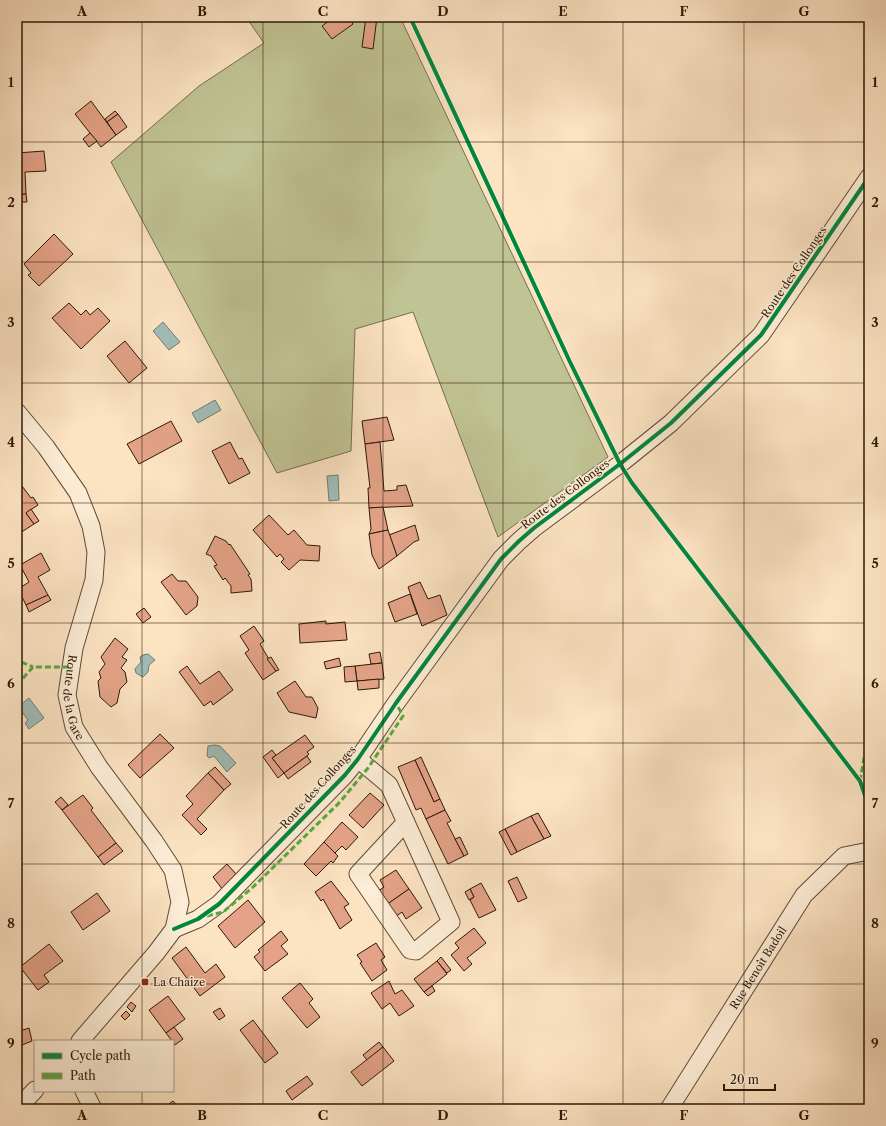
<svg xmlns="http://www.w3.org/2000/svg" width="886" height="1126" font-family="'Libre Caslon Text',serif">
  <rect width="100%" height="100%" fill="#fce3c2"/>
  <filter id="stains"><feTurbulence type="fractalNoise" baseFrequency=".005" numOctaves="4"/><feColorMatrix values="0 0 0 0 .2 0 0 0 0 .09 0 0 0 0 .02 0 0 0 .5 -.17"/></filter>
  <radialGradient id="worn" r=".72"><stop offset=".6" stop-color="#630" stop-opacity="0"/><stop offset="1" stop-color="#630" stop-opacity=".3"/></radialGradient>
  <path fill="#c0c393" stroke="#766e4e" d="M246,17H400L608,457L498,537L413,312L355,329L351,451L277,473L111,162L199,86L264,43Z"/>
  <g fill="#a0bdb8" stroke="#727b72">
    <path d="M163,322L180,342L169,350L153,331Z"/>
    <path d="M215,400L221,410L198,423L192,413Z"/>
    <path d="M338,475L339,500L329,501L327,476Z"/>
    <path d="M148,654L155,660L149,665L148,672L143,677L136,673L135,669L141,662L140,657L143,655Z"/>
    <path d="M29,698L44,718L29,729L25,723L28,720L18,707Z"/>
    <path d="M215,745L220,746L236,763L227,772L214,756L209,758L207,756L208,746Z"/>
  </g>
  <g fill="#e4a388" stroke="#2d1808">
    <path d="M334,17H348L353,24L332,39L322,26Z"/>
    <path d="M366,17H377L373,49L362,47Z"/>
    <path d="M91,101L116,135L101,147L75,114Z"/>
    <path d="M115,111L118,114L107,122L105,119Z"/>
    <path d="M118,114L127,127L116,135L107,122Z"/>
    <path d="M90,133L97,141L89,147L83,139Z"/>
    <path d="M44,151L46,171L25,172L26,194L17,195V153Z"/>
    <path d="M26,194L27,202H17V195Z"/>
    <path d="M54,234L73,254L39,286L28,275L31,273L24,264Z"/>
    <path d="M69,303L81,315L86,310L90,315L98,308L110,321L81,349L52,318Z"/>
    <path d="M125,341L147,368L129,383L107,356Z"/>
    <path d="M387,417L394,440L365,444L362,421Z"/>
    <path d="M171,421L182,441L139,464L127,444Z"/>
    <path d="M230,442L239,459L242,458L250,473L229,484L212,451Z"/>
    <path d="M380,442L384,491L397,490V486L406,485L413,506L369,508L368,488H370L365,444Z"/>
    <path d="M22,486L31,498L33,497L38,505L26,513L34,524L20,533L17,529V518L19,517L17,513V489Z"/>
    <path d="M383,507L388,530L369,534L371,529L369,508Z"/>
    <path d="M31,509L39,521L34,524L26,513Z"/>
    <path d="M269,515L288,535L294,530L307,545L320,546L319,561L300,560L289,570L281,562L284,559L280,554L277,557L253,530Z"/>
    <path d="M415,525L419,540L414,542L397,556L389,535Z"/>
    <path d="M388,530L397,556L379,569L372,555L369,534Z"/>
    <path d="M215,536L226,541L229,545L230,544L250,574L248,575L251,579L252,591L231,593V586L225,578L223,580L214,566L217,565L211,556L206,554Z"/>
    <path d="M41,553L50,570L38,577L48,595L26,605L18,589L29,582L20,565Z"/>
    <path d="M172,574L178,581H186L198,597L197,606L186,615L161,582Z"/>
    <path d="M420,582L428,599L440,595L447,615L422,626L408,587Z"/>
    <path d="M410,594L417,614L395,622L388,603Z"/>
    <path d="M48,595L51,600L29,612L26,605Z"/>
    <path d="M144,608L151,617L143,623L136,614Z"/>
    <path d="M326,621V624L345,622L347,640L300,643L299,624Z"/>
    <path d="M254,626L264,641L260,644L276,671L263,680L245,653L249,650L240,636Z"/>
    <path d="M115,638L128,649L122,657L127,660L121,668L125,672L127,682L120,689L117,703L111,707L100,697L98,681L101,678L99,672L105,664L101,657Z"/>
    <path d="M380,652L382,663L371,664L369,654Z"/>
    <path d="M271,657L279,670L276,671L267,659Z"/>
    <path d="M339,658L341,666L326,669L324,662Z"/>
    <path d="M382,663L384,679L357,681L355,666Z"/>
    <path d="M187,666L200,684L219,671L233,690L213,705L211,701L204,706L179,672Z"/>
    <path d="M355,666L357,681L345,682L344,667Z"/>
    <path d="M379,679V688L358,690L357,681Z"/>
    <path d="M295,681L306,697H312L318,708L316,718L289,712L277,693Z"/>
    <path d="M160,734L174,748L140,778L128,765Z"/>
    <path d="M305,735L314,747L307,752L309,754L307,756L284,773L272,758Z"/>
    <path d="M272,750L276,755L272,758L284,773L278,778L263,757Z"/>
    <path d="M307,756L311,762L288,779L284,773Z"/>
    <path d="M421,757L440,799L434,802L415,760Z"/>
    <path d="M415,760L434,802L440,799L445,810L426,819L421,808L416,810L398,767Z"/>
    <path d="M215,767L231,784L224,790L208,773Z"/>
    <path d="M208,773L224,790L197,819L207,829L201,835L182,815L193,804L186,796Z"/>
    <path d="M370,793L384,805L363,828L349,815Z"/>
    <path d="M83,795L93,808L91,810L116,843L98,857L62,810Z"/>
    <path d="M61,797L68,805L62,810L55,802Z"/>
    <path d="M445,810L451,821L447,823L464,856L448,864L426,819Z"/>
    <path d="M538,813L551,836L544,839L531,816Z"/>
    <path d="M531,816L544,839L517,852L505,829Z"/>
    <path d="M342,822L358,837L346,850L342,846L335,853L324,842Z"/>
    <path d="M505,829L517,852L511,855L499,832Z"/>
    <path d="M460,837L468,854L464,856L455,839Z"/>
    <path d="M324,842L338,856L333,863L331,861L316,876L304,864Z"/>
    <path d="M116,843L123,851L104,865L98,857Z"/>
    <path d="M227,864L237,875L223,890L213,877Z"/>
    <path d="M396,870L409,889L386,905L377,892L384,887L380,880Z"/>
    <path d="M517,877L527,898L518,902L508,881Z"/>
    <path d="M331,881L349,904L344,907L352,920L340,929L323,899L321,901L315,892Z"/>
    <path d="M481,883L496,910L479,918L470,900L474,897L470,889Z"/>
    <path d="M409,889L422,908L406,919L402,912L395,917L386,905Z"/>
    <path d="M470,889L474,897L469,900L465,892Z"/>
    <path d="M97,893L110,911L83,930L71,912Z"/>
    <path d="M248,900L265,922L235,948L218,926Z"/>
    <path d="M474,928L486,943L467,958L472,964L464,971L451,955L459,948L455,943Z"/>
    <path d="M281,931L288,940L281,946L288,954L265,971L254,957L260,952L258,950Z"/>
    <path d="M376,943L385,957L381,960L387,970L372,981L360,963L362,962L357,955Z"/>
    <path d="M49,944L63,961L44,975L49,982L38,990L20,967Z"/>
    <path d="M186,947L205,973L216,964L225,977L200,996L172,958Z"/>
    <path d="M441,957L451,970L447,973L437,961Z"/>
    <path d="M437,961L447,974L424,992L414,979Z"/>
    <path d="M389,981L395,994L402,990L414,1006L399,1016L390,1003L382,1009L371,993Z"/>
    <path d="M300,983L313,999L309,1003L320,1017L307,1028L282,998Z"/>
    <path d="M432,986L435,991L428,996L424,992Z"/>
    <path d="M168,996L185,1019L166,1033L149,1010Z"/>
    <path d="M131,1002L136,1006L132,1012L127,1007Z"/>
    <path d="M220,1008L225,1016L219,1020L213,1012Z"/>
    <path d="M126,1011L130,1015L125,1020L121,1016Z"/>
    <path d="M253,1020L278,1053L265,1063L240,1030Z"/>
    <path d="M174,1027L183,1039L175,1045L166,1033Z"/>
    <path d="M17,1028L23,1030L29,1028L32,1041L22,1045L18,1044L17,1048Z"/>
    <path d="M379,1042L383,1047L367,1060L363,1055Z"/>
    <path d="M383,1047L394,1061L362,1086L351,1072Z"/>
    <path d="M307,1076L313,1084L292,1100L286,1091Z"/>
    <path d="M173,1101L180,1109H162Z"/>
  </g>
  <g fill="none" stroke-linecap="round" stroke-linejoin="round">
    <defs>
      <g id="minor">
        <path id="s1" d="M17,412L46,447L78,493L91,526L96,552L94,580L74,648L67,695L74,727L99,767L154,841L173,870L180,902L174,929L156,953L80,1041"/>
        <path d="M358,759L389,785L451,922L416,951L410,950L358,874L406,822"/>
        <path d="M174,929L198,919L219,904L345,775L358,759L396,703L501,559L519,541L534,528L620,464L671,423L761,335L869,177"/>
        <path d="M84,1091L93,1109"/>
        <path d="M17,1109L35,1090"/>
        <path id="s2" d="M669,1109L804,895L844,856L869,851"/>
      </g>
    </defs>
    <use href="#minor" stroke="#614b36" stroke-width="19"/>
    <use href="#minor" stroke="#fdedd7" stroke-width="17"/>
    <g stroke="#54a941" stroke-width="3" stroke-dasharray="6 3" stroke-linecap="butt">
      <path d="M17,655L19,661L33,667"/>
      <path d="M17,685L33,667H71"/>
      <path d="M860,781L866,747L869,652"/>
      <path d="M207,916L223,912L252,888L340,802L368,768L403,716L396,703"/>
    </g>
    <defs>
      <g id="cycleway">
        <path d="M410,17L570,362L620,464L632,483L860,781L869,807"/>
        <path d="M174,929L198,919L219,904L345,775L358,759L396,703L501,559L519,541L534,528L620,464L671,423L761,335L869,177"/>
      </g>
    </defs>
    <use href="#cycleway" stroke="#fdedd7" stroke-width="6"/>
    <use href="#cycleway" stroke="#00873e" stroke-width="4"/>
  </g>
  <path fill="none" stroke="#2d1808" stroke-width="1" stroke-opacity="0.55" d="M142,17V1041M263,17V1109M383,17V1109M503,17V1109M623,17V1109M744,17V1109M17,142H869M17,262H869M17,383H869M17,503H869M17,623H869M17,743H869M17,864H869M17,984H869M142,1091V1109"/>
  <rect fill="#8f2418" stroke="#fdedd7" stroke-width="1.5" x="141" y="978" width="8" height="8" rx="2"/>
  <g text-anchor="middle" stroke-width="3" stroke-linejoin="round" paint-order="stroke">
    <g font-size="11" fill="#2d1808" stroke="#fdedd7">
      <text transform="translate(794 272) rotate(-56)" y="4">Route des Collonges</text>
      <text transform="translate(565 494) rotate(-37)" y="4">Route des Collonges</text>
      <text dy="4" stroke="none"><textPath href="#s1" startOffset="313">Route de la Gare</textPath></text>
      <text transform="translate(318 787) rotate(-48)" y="4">Route des Collonges</text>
      <text dy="4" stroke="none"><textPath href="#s2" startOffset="167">Rue Benoît Badoil</textPath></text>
    </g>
    <g font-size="11" fill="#2d1808" stroke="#fdedd7" text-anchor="start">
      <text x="153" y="986">La Chaize</text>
    </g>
  </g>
  <rect width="886" height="1126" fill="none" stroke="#fce3c2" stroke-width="44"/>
  <rect x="34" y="1040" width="140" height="52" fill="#fdedd7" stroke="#aa9884"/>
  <rect x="42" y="1053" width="20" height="6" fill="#00873e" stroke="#aa9884"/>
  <text x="70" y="1060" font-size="12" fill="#2d1808">Cycle path</text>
  <rect x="42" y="1073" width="20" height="6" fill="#54a941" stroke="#aa9884"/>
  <text x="70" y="1080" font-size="12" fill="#2d1808">Path</text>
  <path d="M724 1084v6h51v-6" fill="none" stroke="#2d1808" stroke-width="2"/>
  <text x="730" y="1084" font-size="12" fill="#2d1808" stroke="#fdedd7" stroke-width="3" paint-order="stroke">20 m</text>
  <rect x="22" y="22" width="842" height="1082" fill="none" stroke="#2d1808" stroke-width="1.5"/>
  <g font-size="13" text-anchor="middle" font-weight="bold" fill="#2d1808">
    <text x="82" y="16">A</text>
    <text x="202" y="16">B</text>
    <text x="323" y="16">C</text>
    <text x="443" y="16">D</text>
    <text x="563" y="16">E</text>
    <text x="684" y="16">F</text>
    <text x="804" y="16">G</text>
    <text x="11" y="87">1</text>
    <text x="875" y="87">1</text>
    <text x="11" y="207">2</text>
    <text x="875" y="207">2</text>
    <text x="11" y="327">3</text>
    <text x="875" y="327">3</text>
    <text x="11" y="447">4</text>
    <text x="875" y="447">4</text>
    <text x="11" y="568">5</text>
    <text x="875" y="568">5</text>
    <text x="11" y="688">6</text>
    <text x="875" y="688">6</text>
    <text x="11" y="808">7</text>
    <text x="875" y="808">7</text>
    <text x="11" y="928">8</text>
    <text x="875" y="928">8</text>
    <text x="11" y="1048">9</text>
    <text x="875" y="1048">9</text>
    <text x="82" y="1120">A</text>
    <text x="202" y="1120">B</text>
    <text x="323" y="1120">C</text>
    <text x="443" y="1120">D</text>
    <text x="563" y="1120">E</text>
    <text x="684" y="1120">F</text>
    <text x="804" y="1120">G</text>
  </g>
  <rect width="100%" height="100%" filter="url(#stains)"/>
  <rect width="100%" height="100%" fill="url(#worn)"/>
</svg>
